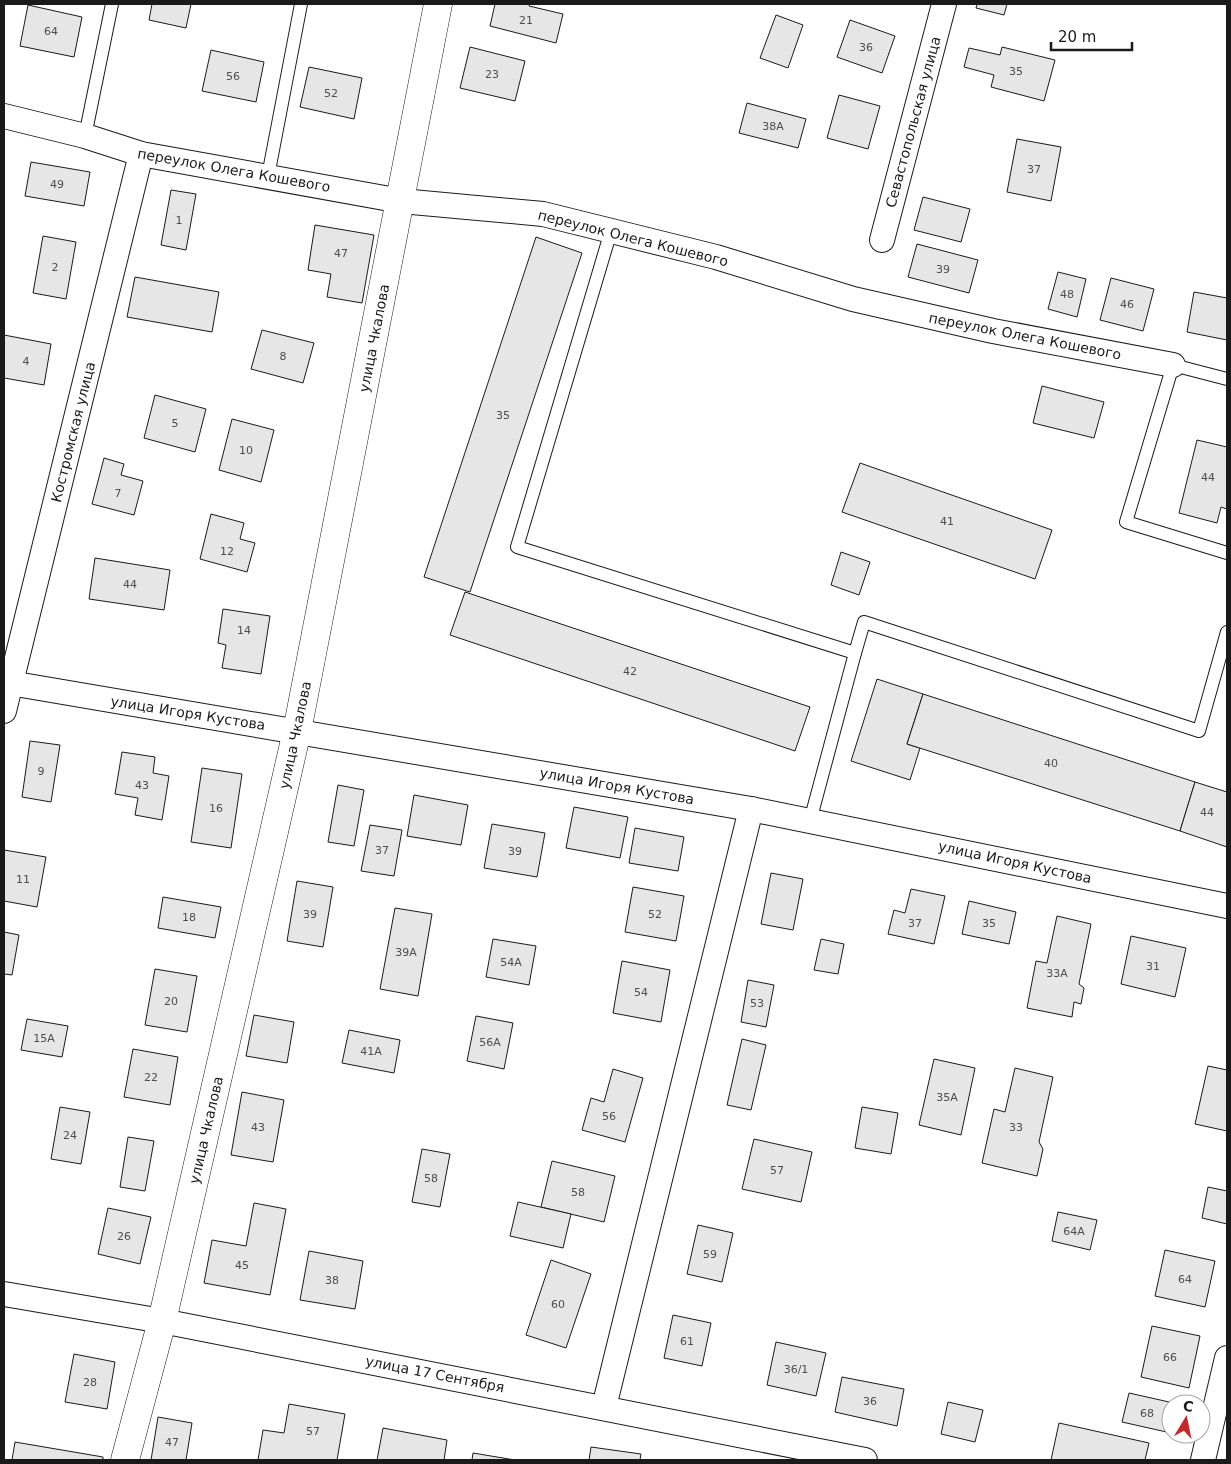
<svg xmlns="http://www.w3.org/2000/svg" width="1231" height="1464" font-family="'DejaVu Sans',sans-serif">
  <rect width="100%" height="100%" fill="#fff"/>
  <g fill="#e6e6e6" stroke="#1a1a1a">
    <path d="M152,4H191L186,28L149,20Z"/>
    <path d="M495,4H530L529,6L563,14L556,43L490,26Z"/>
    <path d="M977,4H1007L1004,15L976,8Z"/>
    <path d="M28,5L82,17L74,57L20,46Z"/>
    <path d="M776,15L803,25L788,68L760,58Z"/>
    <path d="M850,20L895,36L882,73L837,57Z"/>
    <path d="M470,47L525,61L515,101L460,88Z"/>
    <path d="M1002,47L1055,60L1044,101L991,87L994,75L964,67L969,48L1000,55Z"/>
    <path d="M211,50L264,62L256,102L202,91Z"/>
    <path d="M309,67L362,78L354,119L300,107Z"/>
    <path d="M839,95L880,106L868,149L827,138Z"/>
    <path d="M747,103L806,119L798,148L739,133Z"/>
    <path d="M1017,139L1061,147L1051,201L1007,192Z"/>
    <path d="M31,162L90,172L84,206L25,196Z"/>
    <path d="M171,190L196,194L186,250L161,245Z"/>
    <path d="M923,197L970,209L961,242L914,230Z"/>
    <path d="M315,225L374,235L362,303L327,297L331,274L308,270Z"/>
    <path d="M43,236L76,242L66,299L33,293Z"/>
    <path d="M536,237L582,253L470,592L424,577Z"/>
    <path d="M917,244L978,260L969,293L908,277Z"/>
    <path d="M1058,272L1086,279L1077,317L1048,309Z"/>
    <path d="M135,277L219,292L212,332L127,317Z"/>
    <path d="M1111,278L1154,289L1143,331L1100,320Z"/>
    <path d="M1194,292L1227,298V340L1187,332Z"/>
    <path d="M262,330L314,343L303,383L251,369Z"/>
    <path d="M4,335L51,344L44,385L4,378Z"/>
    <path d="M1042,386L1104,402L1094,438L1033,423Z"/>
    <path d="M155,395L206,409L195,452L144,438Z"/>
    <path d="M232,419L274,430L261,482L219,470Z"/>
    <path d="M1197,440L1227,447V509L1221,507L1217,523L1179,513Z"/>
    <path d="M104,458L124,464L121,475L143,481L134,515L92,504Z"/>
    <path d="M860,463L1052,530L1035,579L842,512Z"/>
    <path d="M211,514L244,523L240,539L255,543L247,572L200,559Z"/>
    <path d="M841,552L870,562L859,595L831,585Z"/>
    <path d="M95,558L170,570L164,610L89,599Z"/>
    <path d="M465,592L810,707L795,751L450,635Z"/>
    <path d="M223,609L270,616L261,674L222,668L226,645L218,643Z"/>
    <path d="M877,679L923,694L907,744L920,748L910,780L851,761Z"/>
    <path d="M923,694L1195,782L1180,831L907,744Z"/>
    <path d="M30,741L60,745L51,802L22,797Z"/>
    <path d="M122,752L155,757L153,773L169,776L162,820L135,815L138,798L115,794Z"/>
    <path d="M202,768L242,774L231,848L191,842Z"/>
    <path d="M1195,782L1227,792V847L1180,831Z"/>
    <path d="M338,785L364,790L354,846L328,842Z"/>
    <path d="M414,795L468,805L461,845L407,836Z"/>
    <path d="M574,807L628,817L620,858L566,848Z"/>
    <path d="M492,824L545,833L537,877L484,868Z"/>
    <path d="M370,825L402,830L394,876L361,871Z"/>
    <path d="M635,828L684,837L678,871L629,863Z"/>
    <path d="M4,850L46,857L37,907L4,901Z"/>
    <path d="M771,873L803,879L793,930L761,924Z"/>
    <path d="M297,881L333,887L323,947L287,941Z"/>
    <path d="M633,887L684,896L676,941L625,932Z"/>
    <path d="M911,889L945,896L934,944L888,934L894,910L905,913Z"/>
    <path d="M163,897L221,907L215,938L158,928Z"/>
    <path d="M969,901L1016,912L1009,944L962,934Z"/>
    <path d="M395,908L432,914L418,996L380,989Z"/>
    <path d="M1057,916L1091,924L1079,984L1084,988L1081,1004L1074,1002L1072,1017L1027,1008L1036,961L1047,963Z"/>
    <path d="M4,932L19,935L12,975L4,974Z"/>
    <path d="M1131,936L1186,948L1175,997L1121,984Z"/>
    <path d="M493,939L536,946L529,985L486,977Z"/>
    <path d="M821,939L844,944L838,974L814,970Z"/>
    <path d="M622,961L670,970L661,1022L613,1013Z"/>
    <path d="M155,969L197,976L187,1032L145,1025Z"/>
    <path d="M748,980L774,985L766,1027L741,1022Z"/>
    <path d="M254,1015L294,1022L287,1063L246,1056Z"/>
    <path d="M476,1016L513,1023L504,1069L467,1061Z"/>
    <path d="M27,1019L68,1026L62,1057L21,1050Z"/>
    <path d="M349,1030L400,1040L394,1073L342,1063Z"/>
    <path d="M742,1039L766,1045L751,1110L727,1105Z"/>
    <path d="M133,1049L178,1057L170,1105L124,1097Z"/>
    <path d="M934,1059L975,1068L961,1135L919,1125Z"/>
    <path d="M1208,1066L1227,1070V1131L1195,1124Z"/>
    <path d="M1015,1068L1053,1077L1039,1142L1043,1149L1037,1176L982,1163L994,1109L1005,1112Z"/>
    <path d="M613,1069L643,1078L625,1142L582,1130L591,1098L604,1102Z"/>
    <path d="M242,1092L284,1100L273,1162L231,1155Z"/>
    <path d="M60,1107L90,1112L81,1164L51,1159Z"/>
    <path d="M862,1107L898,1113L891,1154L855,1148Z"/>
    <path d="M128,1137L154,1141L145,1191L120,1187Z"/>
    <path d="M754,1139L812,1152L801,1202L742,1189Z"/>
    <path d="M422,1149L450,1154L440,1207L412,1202Z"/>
    <path d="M552,1161L615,1176L604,1222L541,1207Z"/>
    <path d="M1208,1187L1227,1191V1224L1202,1218Z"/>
    <path d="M518,1202L571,1214L563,1248L510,1236Z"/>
    <path d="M254,1203L286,1209L270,1295L204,1283L212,1240L246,1246Z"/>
    <path d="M108,1208L151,1217L140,1264L98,1254Z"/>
    <path d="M1058,1212L1097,1220L1090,1250L1052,1241Z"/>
    <path d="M698,1225L733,1233L722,1282L687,1274Z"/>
    <path d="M1165,1250L1215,1261L1205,1307L1155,1296Z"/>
    <path d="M309,1251L363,1261L355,1309L300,1300Z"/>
    <path d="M551,1260L591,1274L566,1348L526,1335Z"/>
    <path d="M673,1315L711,1323L702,1366L664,1358Z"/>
    <path d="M1152,1326L1200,1336L1189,1388L1141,1377Z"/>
    <path d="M776,1342L826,1353L816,1396L767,1385Z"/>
    <path d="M74,1354L115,1362L107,1409L65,1402Z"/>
    <path d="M842,1377L904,1389L897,1426L835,1412Z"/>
    <path d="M1129,1393L1178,1404H1171V1433L1122,1422Z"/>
    <path d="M948,1402L983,1410L975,1442L941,1434Z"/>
    <path d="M289,1404L345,1414L337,1460H258L263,1430L284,1433Z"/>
    <path d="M158,1417L192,1423L186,1460H151Z"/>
    <path d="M1059,1423L1149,1443L1145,1460H1051Z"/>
    <path d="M383,1428L447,1440L444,1460H377Z"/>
    <path d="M15,1442L103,1457V1460H12Z"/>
    <path d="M591,1447L641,1454L640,1460H589Z"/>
    <path d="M473,1453L515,1460H472Z"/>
  </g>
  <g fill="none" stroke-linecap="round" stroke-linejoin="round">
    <defs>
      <g id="service">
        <path d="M85,136L112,4"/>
        <path d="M268,176L301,4"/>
        <path d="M611,231L517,547L855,653L810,821"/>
        <path d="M1227,379L1173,365L1126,522L1227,553"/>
        <path d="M855,653L864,622L1199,731L1227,632"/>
      </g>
      <g id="minor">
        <path d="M4,116L85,136L141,154L401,201L543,214L716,257L853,299L993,331L1173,365"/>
        <path d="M882,240L944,4"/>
        <path d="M4,682L751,809L1227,906"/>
        <path d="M4,711L141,154"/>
        <path d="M4,1294L162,1321L865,1460"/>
        <path d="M604,1407L751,809"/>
        <path d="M1203,1460L1227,1358"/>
      </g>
      <path id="tertiary" d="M125,1460L162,1321L297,731L438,4"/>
    </defs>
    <use href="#service" stroke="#1a1a1a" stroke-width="14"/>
    <use href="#minor" stroke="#1a1a1a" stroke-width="26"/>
    <use href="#tertiary" stroke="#1a1a1a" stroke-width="29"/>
    <use href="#service" stroke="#fff" stroke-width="12"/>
    <use href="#minor" stroke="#fff" stroke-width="24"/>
    <use href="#tertiary" stroke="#fff" stroke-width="28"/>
  </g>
  <g text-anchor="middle" stroke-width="4" stroke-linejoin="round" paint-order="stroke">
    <g font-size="11" fill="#4d4d4d">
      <text x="526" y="24">21</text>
      <text x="51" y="35">64</text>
      <text x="866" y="51">36</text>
      <text x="1016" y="75">35</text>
      <text x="492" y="78">23</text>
      <text x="233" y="80">56</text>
      <text x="331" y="97">52</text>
      <text x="773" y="130">38А</text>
      <text x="1034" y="173">37</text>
      <text x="57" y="188">49</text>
      <text x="179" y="224">1</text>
      <text x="341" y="257">47</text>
      <text x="55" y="271">2</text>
      <text x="943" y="273">39</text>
      <text x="1067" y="298">48</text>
      <text x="1127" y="308">46</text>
      <text x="283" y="360">8</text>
      <text x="26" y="365">4</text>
      <text x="503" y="419">35</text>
      <text x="175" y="427">5</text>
      <text x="246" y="454">10</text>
      <text x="1208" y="481">44</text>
      <text x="118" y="497">7</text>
      <text x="947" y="525">41</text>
      <text x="227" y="555">12</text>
      <text x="130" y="588">44</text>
      <text x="244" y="634">14</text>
      <text x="630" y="675">42</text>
      <text x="1051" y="767">40</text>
      <text x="41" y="775">9</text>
      <text x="142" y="789">43</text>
      <text x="216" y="812">16</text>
      <text x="1207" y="816">44</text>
      <text x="382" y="854">37</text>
      <text x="515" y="855">39</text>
      <text x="23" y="883">11</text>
      <text x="310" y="918">39</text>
      <text x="655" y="918">52</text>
      <text x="189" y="921">18</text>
      <text x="915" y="927">37</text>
      <text x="989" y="927">35</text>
      <text x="406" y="956">39А</text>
      <text x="511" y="966">54А</text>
      <text x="1153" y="970">31</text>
      <text x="1057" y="977">33А</text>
      <text x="641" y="996">54</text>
      <text x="171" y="1005">20</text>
      <text x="757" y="1007">53</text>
      <text x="44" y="1042">15А</text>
      <text x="490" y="1046">56А</text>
      <text x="371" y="1055">41А</text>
      <text x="151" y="1081">22</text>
      <text x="947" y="1101">35А</text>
      <text x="609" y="1120">56</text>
      <text x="258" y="1131">43</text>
      <text x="1016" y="1131">33</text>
      <text x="70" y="1139">24</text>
      <text x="777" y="1174">57</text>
      <text x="431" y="1182">58</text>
      <text x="578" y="1196">58</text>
      <text x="1074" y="1235">64А</text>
      <text x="124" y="1240">26</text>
      <text x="710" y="1258">59</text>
      <text x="242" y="1269">45</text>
      <text x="1185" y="1283">64</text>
      <text x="332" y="1284">38</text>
      <text x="558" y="1308">60</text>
      <text x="687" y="1345">61</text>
      <text x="1170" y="1361">66</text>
      <text x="796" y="1373">36/1</text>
      <text x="90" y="1386">28</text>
      <text x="870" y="1405">36</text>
      <text x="1147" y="1417">68</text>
      <text x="313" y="1435">57</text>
      <text x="172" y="1446">47</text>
    </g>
    <g font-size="14" fill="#1a1a1a" stroke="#fff">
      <text transform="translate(913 122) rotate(-75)" y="5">Севастопольская улица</text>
      <text transform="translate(234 170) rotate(10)" y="5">переулок Олега Кошевого</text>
      <text transform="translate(633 238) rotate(14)" y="5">переулок Олега Кошевого</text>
      <text transform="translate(1025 336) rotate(11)" y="5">переулок Олега Кошевого</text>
      <text transform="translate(374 338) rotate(-79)" y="5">улица Чкалова</text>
      <text transform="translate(73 432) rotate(-76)" y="5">Костромская улица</text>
      <text transform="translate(188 713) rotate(9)" y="5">улица Игоря Кустова</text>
      <text transform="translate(295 735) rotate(-78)" y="5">улица Чкалова</text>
      <text transform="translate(617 786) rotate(10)" y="5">улица Игоря Кустова</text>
      <text transform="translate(1015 862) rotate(12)" y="5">улица Игоря Кустова</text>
      <text transform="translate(206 1130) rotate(-77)" y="5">улица Чкалова</text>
      <text transform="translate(435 1374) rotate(11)" y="5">улица 17 Сентября</text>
    </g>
  </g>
  <rect width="1231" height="1464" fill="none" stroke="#1a1a1a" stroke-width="10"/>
  <g transform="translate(1186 1419) rotate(10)"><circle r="24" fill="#ffffff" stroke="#a3a3a3"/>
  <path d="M0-4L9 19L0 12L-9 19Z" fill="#c62828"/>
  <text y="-8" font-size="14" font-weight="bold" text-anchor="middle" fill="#1a1a1a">С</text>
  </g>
  <path d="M1051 42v8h81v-8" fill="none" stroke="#1a1a1a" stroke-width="2.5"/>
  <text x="1058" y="42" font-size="15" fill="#1a1a1a" stroke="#ffffff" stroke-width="4" paint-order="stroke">20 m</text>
</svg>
